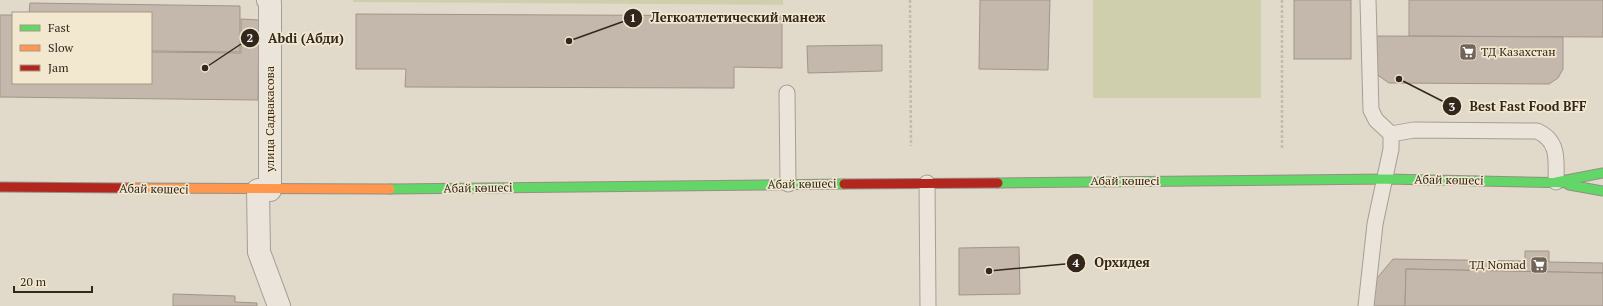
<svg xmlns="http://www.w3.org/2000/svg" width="1603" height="306" font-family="'PT Serif',serif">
  <rect width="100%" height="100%" fill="#e1d9ca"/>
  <g fill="#d0cfad">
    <path d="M353,0H783V5L353,2Z"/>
    <rect x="1093" y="0" width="168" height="98"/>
  </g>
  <g fill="#c4b7ab" stroke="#a1958a">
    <path d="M980,0H1050L1048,70L979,69Z"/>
    <rect x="1294" y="0" width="57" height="59"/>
    <path d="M1409,0H1603V37L1409,36Z"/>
    <path d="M30,3L240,6V52L151,51V13H29Z"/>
    <path d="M356,14L782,16V68L734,67V88L405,87L406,69H356Z"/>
    <path d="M0,15H13V83H151V52L241,53V19L259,20L258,100L0,97Z"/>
    <path d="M1373,36L1563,37V69L1558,78L1549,84L1389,83L1379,76L1373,67Z"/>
    <path d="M882,45V71L808,73L807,46Z"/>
    <path d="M1019,247L1020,294L959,295V248Z"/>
    <path d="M1525,251H1549V262L1603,263V273L1406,269L1405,306H1371L1373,283L1393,259L1525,261Z"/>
    <path d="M1406,269L1603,273V306H1405Z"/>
    <path d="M173,294L235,296V302L257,303V306H173Z"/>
  </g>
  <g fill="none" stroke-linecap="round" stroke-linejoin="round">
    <defs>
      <g id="lane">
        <path d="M787,93L788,184"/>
        <path d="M1391,134L1414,130L1537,131C1560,141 1556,162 1556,182"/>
        <path d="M927,183L928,306"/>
        <path d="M1366,306L1375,224L1391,149V134L1376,120L1371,110L1368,0"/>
      </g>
      <g id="street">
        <path d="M268,0L270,3V190"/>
        <path d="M258,190L259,252L279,306"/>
      </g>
      <g id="fast">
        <path d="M1556,182L1603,173"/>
        <path d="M998,183L1386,179L1575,183"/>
        <path d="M1569,185L1603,191"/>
        <path d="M390,189L844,184"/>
      </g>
      <path id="slow" d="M128,188L390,189"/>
      <g id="jam">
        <path d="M844,184L998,183"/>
        <path d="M0,187L128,188"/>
      </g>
    </defs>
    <use href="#lane" stroke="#a69e94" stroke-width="17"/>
    <use href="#street" stroke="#a69e94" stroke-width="24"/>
    <use href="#fast" stroke="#958e84" stroke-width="11"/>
    <use href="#slow" stroke="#958e84" stroke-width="11"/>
    <use href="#jam" stroke="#958e84" stroke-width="11"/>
    <g stroke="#c2bbb3" stroke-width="2.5" stroke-dasharray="3 2" stroke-linecap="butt">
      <path d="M910,0L911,146"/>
      <path d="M1282,0V148"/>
    </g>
    <use href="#lane" stroke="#eae4db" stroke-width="15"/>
    <use href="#street" stroke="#eae4db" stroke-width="22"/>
    <use href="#fast" stroke="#63d668" stroke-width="9"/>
    <use href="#slow" stroke="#ff974d" stroke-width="9"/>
    <use href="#jam" stroke="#b3261e" stroke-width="9"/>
  </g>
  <defs>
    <symbol id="supermarket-square" viewBox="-11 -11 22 22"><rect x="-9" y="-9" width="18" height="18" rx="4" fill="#70655a" stroke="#f2e7cf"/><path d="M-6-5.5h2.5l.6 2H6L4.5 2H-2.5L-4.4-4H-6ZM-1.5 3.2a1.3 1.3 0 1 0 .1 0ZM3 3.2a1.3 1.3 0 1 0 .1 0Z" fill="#fff"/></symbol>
  </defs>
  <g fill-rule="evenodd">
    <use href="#supermarket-square" x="1458" y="42" width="20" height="20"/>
    <use href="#supermarket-square" x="1529" y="255" width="20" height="20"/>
  </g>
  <g text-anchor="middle" stroke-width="3.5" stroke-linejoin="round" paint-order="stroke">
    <g font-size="12" fill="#33271d" stroke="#f2e7cf" text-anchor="start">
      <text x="1481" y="56">ТД Казахстан</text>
      <text x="1526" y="269" text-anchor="end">ТД Nomad</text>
    </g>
    <g font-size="12" fill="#33271d" stroke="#f2e7cf">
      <text transform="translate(270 119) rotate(-90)" y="4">улица Садвакасова</text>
      <text transform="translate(1449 180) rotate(1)" y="4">Абай көшесі</text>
      <text x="1125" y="185">Абай көшесі</text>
      <text transform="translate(802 184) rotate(-1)" y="4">Абай көшесі</text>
      <text transform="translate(478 188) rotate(-1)" y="4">Абай көшесі</text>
      <text transform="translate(154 189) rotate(1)" y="4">Абай көшесі</text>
    </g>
  </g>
  <path fill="none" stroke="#33271d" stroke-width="1.5" d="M569 41L633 18M205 68L250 38M1399 79L1452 106M989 271L1076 263"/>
  <g fill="#33271d" stroke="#f2e7cf" stroke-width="1.5">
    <circle cx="569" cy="41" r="4"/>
    <circle cx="205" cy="68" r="4"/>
    <circle cx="1399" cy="79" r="4"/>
    <circle cx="989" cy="271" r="4"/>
    <circle cx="633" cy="18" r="10"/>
    <circle cx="250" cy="38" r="10"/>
    <circle cx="1452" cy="106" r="10"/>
    <circle cx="1076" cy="263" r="10"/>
  </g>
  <g font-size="12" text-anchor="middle" font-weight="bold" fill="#fff">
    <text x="633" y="22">1</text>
    <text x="250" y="42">2</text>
    <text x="1452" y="111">3</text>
    <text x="1076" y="267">4</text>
  </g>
  <g font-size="13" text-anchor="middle" font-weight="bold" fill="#33271d" stroke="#f2e7cf" stroke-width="3.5" stroke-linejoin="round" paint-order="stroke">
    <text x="738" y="22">Легкоатлетический манеж</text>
    <text x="306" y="43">Abdi (Абди)</text>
    <text x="1528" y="111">Best Fast Food BFF</text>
    <text x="1122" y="267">Орхидея</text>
  </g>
  <rect x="12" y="12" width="140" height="72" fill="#f2e7cf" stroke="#a69a88"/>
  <rect x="20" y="25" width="20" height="6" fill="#63d668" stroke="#a69a88"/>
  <text x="48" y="32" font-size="12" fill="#33271d">Fast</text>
  <rect x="20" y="45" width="20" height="6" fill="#ff974d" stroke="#a69a88"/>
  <text x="48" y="52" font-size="12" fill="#33271d">Slow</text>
  <rect x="20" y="65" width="20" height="6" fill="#b3261e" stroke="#a69a88"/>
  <text x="48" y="72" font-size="12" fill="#33271d">Jam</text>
  <path d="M14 286v6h78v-6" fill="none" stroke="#33271d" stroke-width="2"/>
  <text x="20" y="286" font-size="12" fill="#33271d" stroke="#f2e7cf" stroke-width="3" paint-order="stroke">20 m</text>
</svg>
